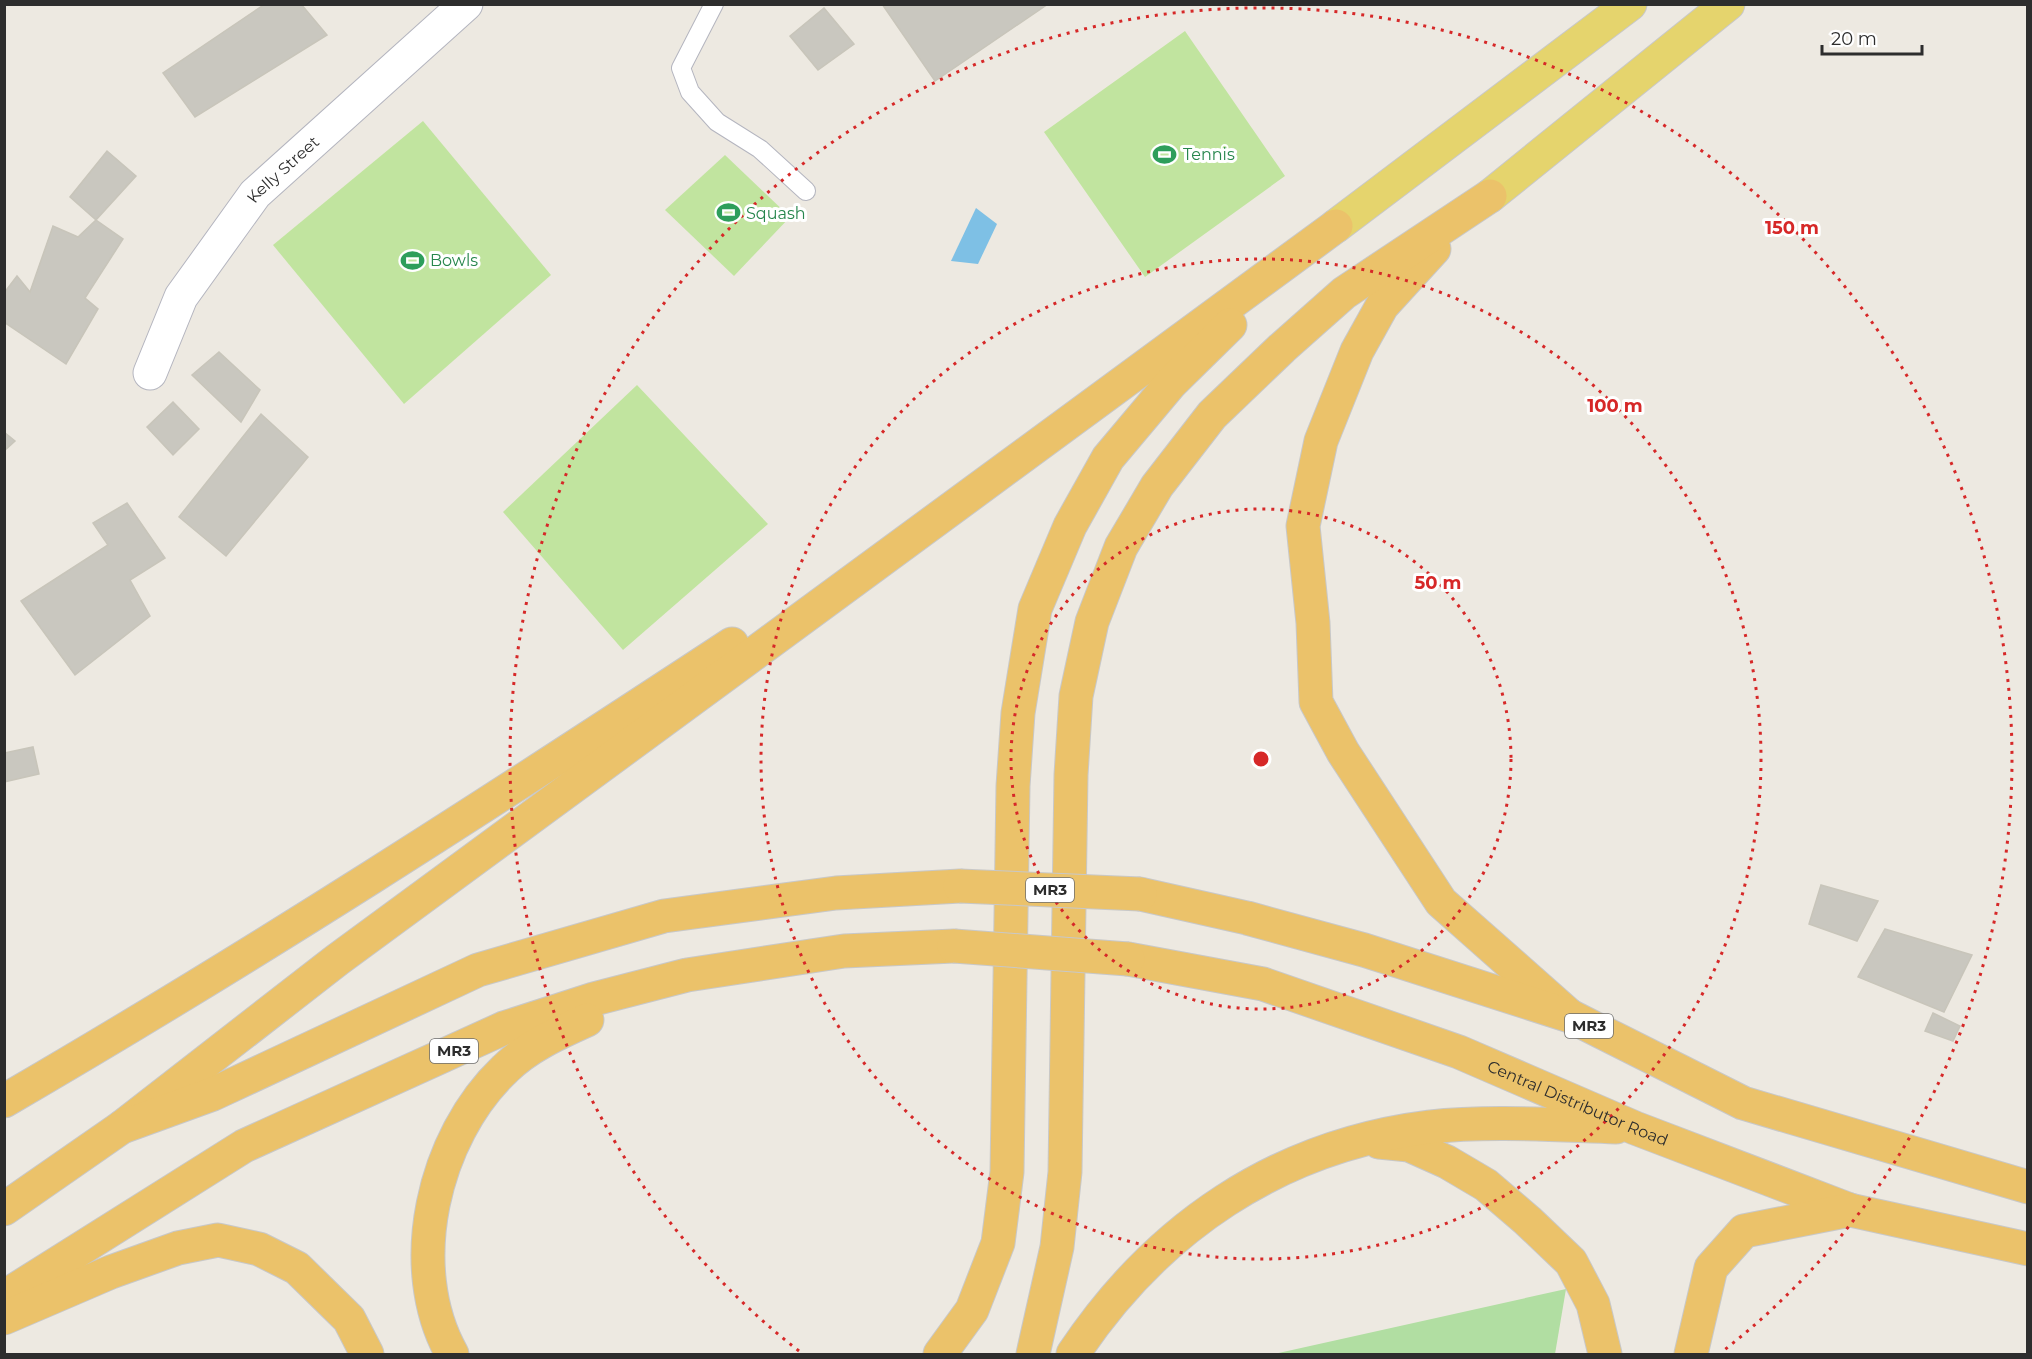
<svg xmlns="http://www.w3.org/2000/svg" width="2032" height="1359" font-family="Montserrat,sans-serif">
  <rect width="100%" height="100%" fill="#ede9e1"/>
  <path fill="#b1dea2" d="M1566,1289L1555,1354H1274Z"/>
  <g fill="#c1e49f">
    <path d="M1185,31L1285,176L1145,277L1044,132Z"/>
    <path d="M423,121L551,275L404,404L273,245Z"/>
    <path d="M725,155L790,217L734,276L665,210Z"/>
    <path d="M637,385L768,524L623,650L503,512Z"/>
  </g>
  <path fill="#7ec0e5" d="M976,208L997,224L978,264L951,261Z"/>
  <g fill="#c9c7bf" stroke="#c8c5ba" stroke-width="1.5">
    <path d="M265,4H301L327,35L195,117L163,73Z"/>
    <path d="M882,4H1048L935,81Z"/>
    <path d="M824,8L854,44L818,70L790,36Z"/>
    <path d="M107,151L136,176L96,220L70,197Z"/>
    <path d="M96,220L123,239L85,298L98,309L66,364L4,322V293L17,276L30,292L53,226L78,237Z"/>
    <path d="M219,352L260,390L241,422L192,375Z"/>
    <path d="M173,402L199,429L173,455L147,427Z"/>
    <path d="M261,414L308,457L226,556L179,517Z"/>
    <path d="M4,432L15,441L4,451Z"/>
    <path d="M127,503L165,558L130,580L150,616L75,675L21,601L108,545L93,523Z"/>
    <path d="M33,747L39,774L4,782V753Z"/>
    <path d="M1821,885L1878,901L1857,941L1809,924Z"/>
    <path d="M1885,929L1972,955L1944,1012L1858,977Z"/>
    <path d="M1933,1013L1960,1026L1953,1041L1925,1031Z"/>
  </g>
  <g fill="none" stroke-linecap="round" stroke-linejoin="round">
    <defs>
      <path id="service" d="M714,4L681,68L690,92L717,122L760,149L806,191"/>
      <g id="minor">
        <path id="s1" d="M150,373L181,297L255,194L466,4"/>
      </g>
      <g id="primary">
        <path d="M1490,196L1728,4"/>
        <path d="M1336,226L1630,4"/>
      </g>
      <g id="trunk">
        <path d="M1434,249L1382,306L1357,351L1321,441L1303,526L1313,623L1316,702L1343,752L1441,902L1570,1016"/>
        <path d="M1140,894L1247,918L1364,950L1570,1016L1743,1103L2028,1187"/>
        <path id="s2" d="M1128,959L1263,984L1459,1052L1635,1128L1850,1210L2028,1249"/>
        <path d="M4,1101C252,957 493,801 732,644"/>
        <path d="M122,1127L337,960L1336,226"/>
        <path d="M1379,1142L1409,1145L1447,1162L1486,1185L1528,1221L1571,1262L1593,1304L1605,1354"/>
        <path d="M4,1209L122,1127L213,1094L478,970L664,916L836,893L960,886"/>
        <path d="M4,1297L244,1146L504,1028L594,999L687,975L844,951L954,946"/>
        <path d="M4,1318L111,1272L178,1248L218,1240L259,1249L297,1268L349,1319L367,1354"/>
        <path d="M452,1354C403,1267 433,1137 505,1069C527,1047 558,1033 587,1020"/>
        <path d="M940,1354L972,1310L998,1243L1007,1172L1013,786L1018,713L1035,609L1070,526L1108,458L1171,383L1230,325"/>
        <path d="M1033,1354L1057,1247L1065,1172L1071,775L1076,696L1092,622L1121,547L1157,486L1212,415L1282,348L1344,293L1490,196"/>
        <path d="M1073,1354C1157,1228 1277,1146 1429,1127C1490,1120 1555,1125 1616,1127"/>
        <path d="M1691,1354L1711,1268L1744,1231L1850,1210"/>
      </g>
    </defs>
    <use href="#service" stroke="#b4b5bf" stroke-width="20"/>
    <use href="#minor" stroke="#b4b5bf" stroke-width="35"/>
    <use href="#primary" stroke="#c8c8c8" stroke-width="35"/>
    <use href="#trunk" stroke="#c8c8c8" stroke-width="35"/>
    <use href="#service" stroke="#fff" stroke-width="18"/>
    <use href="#minor" stroke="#fff" stroke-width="33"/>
    <use href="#primary" stroke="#e5d46d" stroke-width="33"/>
    <use href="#trunk" stroke="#ebc26a" stroke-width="33"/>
    <defs>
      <g id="trunk-bridge">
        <path d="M960,886L1140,894"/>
        <path d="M954,946L1128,959"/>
      </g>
    </defs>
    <use href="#trunk-bridge" stroke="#c8c8c8" stroke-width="35" stroke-linecap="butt"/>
    <use href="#trunk-bridge" stroke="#ebc26a" stroke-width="33"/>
  </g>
  <g fill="none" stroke="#d62828" stroke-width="3" stroke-dasharray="3 6">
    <circle cx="1261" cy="759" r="250"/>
    <circle cx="1261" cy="759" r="500"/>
    <path d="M799 1351A751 751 0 1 1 1723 1351"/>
  </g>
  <defs>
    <symbol id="stadium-bare" viewBox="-9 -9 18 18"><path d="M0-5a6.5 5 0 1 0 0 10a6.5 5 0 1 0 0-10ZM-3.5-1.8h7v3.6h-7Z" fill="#2e9e5b" stroke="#fff" stroke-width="2.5" paint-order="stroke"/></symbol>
  </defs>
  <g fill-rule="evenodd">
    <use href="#stadium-bare" x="1148" y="138" width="33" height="33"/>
    <use href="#stadium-bare" x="712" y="196" width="33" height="33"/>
    <use href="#stadium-bare" x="396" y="244" width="33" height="33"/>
  </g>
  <g text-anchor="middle" stroke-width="6" stroke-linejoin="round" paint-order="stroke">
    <g fill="#fff" stroke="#6c6c6c" stroke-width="1.5">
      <rect x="1026" y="878" width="48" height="24" rx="4.5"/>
      <rect x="1565" y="1014" width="48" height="24" rx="4.5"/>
      <rect x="430" y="1039" width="48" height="24" rx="4.5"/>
    </g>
    <g font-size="15" font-weight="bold" fill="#2d2d2d">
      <text x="1050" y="895">MR3</text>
      <text x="1589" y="1031">MR3</text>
      <text x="454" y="1056">MR3</text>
    </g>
    <g font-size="16" fill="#27864d" stroke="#fff" text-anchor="start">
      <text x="1183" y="160">Tennis</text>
      <text x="746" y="219">Squash</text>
      <text x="430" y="266">Bowls</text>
    </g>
    <g font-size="16" fill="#2d2d2d" stroke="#fff">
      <text dy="6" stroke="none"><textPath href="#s1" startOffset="246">Kelly Street</textPath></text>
      <text dy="6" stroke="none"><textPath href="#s2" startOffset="474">Central Distributor Road</textPath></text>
    </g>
  </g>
  <circle cx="1261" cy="759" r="9" fill="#d62828" stroke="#fff" stroke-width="3"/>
  <g font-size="18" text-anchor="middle" font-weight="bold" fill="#d62828" stroke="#fff" stroke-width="6" stroke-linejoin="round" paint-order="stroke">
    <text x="1792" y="234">150 m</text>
    <text x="1615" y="412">100 m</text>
    <text x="1438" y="589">50 m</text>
  </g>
  <rect width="2032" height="1359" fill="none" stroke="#2d2d2d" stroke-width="12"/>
  <path d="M1822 45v9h100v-9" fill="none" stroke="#2d2d2d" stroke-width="3"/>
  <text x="1831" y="45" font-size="18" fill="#2d2d2d" stroke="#ffffff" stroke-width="4.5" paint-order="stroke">20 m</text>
</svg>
